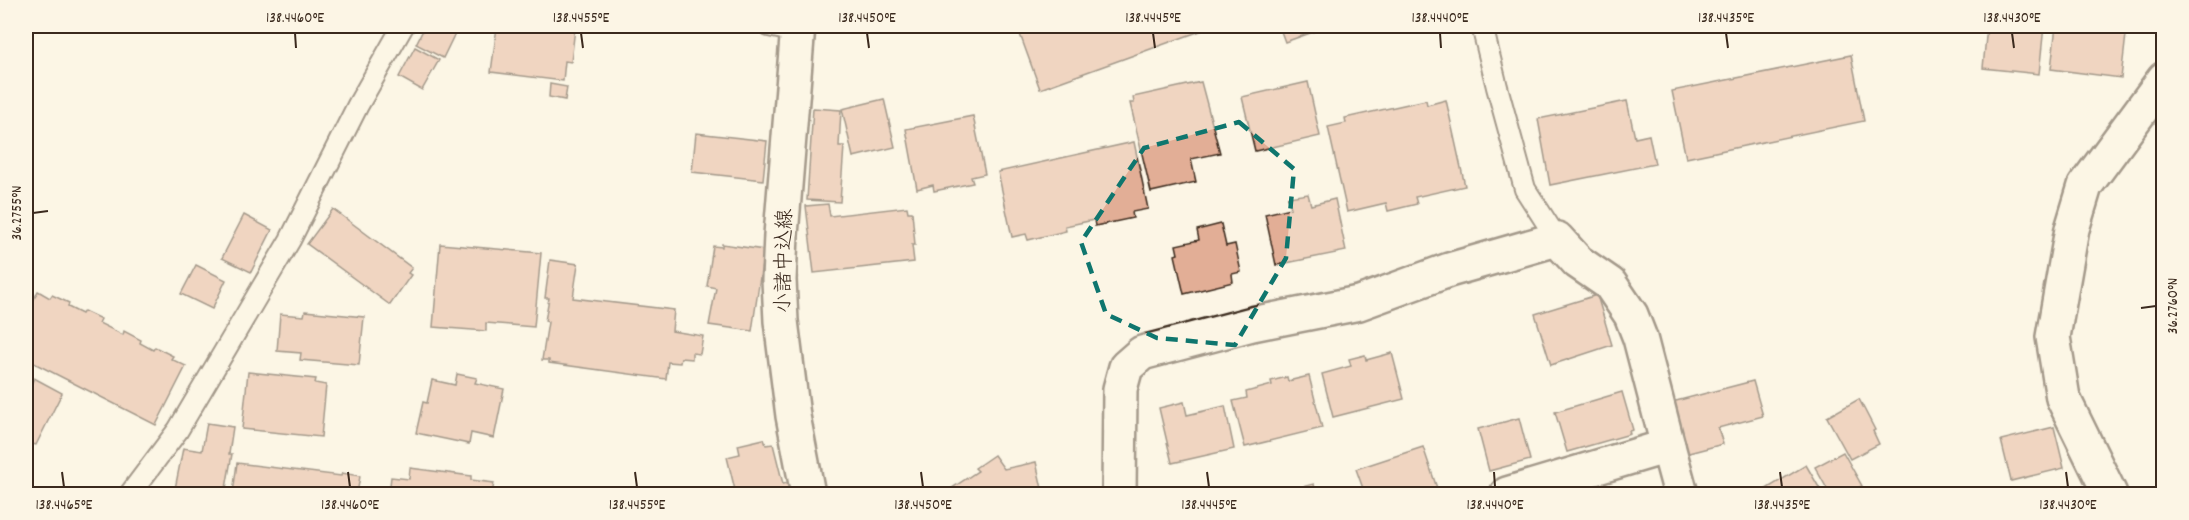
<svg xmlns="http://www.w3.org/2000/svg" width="2189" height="520" font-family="Dekko,'Klee One',sans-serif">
  <rect width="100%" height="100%" fill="#fcf5e5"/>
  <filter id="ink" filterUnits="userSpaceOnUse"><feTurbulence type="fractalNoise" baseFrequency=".0167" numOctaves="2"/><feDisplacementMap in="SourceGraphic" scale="12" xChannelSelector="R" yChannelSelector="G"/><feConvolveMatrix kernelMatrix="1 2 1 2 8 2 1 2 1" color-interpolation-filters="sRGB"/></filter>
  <g filter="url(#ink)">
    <g fill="#e2ae96" stroke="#3b2a1e" stroke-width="1.5">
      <path d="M425,26L458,27L443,58L416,44Z"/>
      <path d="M508,26H570V28H575L571,62L565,61L563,81L491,72L497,27L508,29Z"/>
      <path d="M1017,26H1205L1206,29L1040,89Z"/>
      <path d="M1279,26H1330L1285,42Z"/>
      <path d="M1987,26H2044L2039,74L1983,68Z"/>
      <path d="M2056,26H2127L2121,78L2051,69Z"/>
      <path d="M415,47L439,60L422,90L399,77Z"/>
      <path d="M1851,55L1864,121L1686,158L1672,91Z"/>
      <path d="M1201,82L1220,153L1191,159L1196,182L1151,192L1130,103H1134L1133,97Z"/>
      <path d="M1308,82L1320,136L1255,151L1242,97Z"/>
      <path d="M550,84L567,87L565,100L549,97Z"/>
      <path d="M884,99L895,147L853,157L842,109Z"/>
      <path d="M1426,100L1427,105L1446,100L1465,186L1415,197L1417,204L1388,211L1386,203L1347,212L1328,127L1346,123L1345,118Z"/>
      <path d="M1627,101L1635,138L1649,135L1655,164L1550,185L1538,119Z"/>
      <path d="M813,108L841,110L839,146H844L840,202L807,200Z"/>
      <path d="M973,116L985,174L971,177L973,183L934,191L933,185L917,189L906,129Z"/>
      <path d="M696,133L767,141L763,180L692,172Z"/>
      <path d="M1134,142L1148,209L1132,212L1133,218L1095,226L1094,220L1065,226L1066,231L1028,240L1026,234L1012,237L998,172Z"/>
      <path d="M1308,194L1311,205L1335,199L1346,251L1276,265L1265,214L1291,208L1288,197Z"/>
      <path d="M828,204L830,216L907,207L908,212H912L915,245H912L914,262L814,273L806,206Z"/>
      <path d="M333,209L412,268L408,273L411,275L390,305L307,244Z"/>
      <path d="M244,215L272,230L251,272L222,258Z"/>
      <path d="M1221,224L1226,246L1235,244L1241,272L1232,274L1233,282L1184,294L1175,255L1178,254L1176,245L1199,240L1197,230Z"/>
      <path d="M440,244L541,253L534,327L486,323V331L433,327Z"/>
      <path d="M722,244L764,250L752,331L709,325L716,288L707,286L713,246L722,247Z"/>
      <path d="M550,260L578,264L573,298L674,310L672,331L703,336L700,354L692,353V359L681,358L680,363L668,362L666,379L549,363V360H542L548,322L545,321L549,298H545Z"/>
      <path d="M196,265L226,280L212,309L181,294Z"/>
      <path d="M38,291L50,298L52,295L69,303L68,307L82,314L84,311L101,319L99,323L123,335L124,331L141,340L140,343L153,350L155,347L173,356L171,359L186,366L156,425L26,359V315Z"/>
      <path d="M1597,295L1612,345L1551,365L1535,314Z"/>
      <path d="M305,311L364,317L359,365L300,360L301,353L277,351L280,314L304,316Z"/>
      <path d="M1392,353L1404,399L1333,417L1322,374L1351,366L1349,359L1365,355L1366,360Z"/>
      <path d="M248,372L316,379L315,383L326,385L321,437L242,429Z"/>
      <path d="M457,374L477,378L475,383L504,389L494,438L471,433L469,444L416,433L423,402L427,403L432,380L455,385Z"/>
      <path d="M1309,376L1322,428L1245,447L1233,401L1247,398L1246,392L1272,385L1271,381L1287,377L1288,381Z"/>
      <path d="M34,378L62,393L36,445L32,444L26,457V396Z"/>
      <path d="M1753,381L1763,416L1718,428L1723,444L1685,454L1672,402Z"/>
      <path d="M1622,392L1633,430L1629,431L1630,434L1567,452L1555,412Z"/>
      <path d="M1859,399L1875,430L1873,431L1879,444L1850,459L1827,417Z"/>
      <path d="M1184,402L1187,415L1225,406L1234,449L1172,463L1159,408Z"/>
      <path d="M1519,418L1530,460L1489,471L1478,429Z"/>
      <path d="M207,423L233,427L229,454H232L225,494H174L183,448L202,451Z"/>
      <path d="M2054,427L2064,468L2011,481L2001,440Z"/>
      <path d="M764,439L766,445L773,444L783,484L787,483L790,494H707L718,492L719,494L735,490L727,457L740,454L738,445Z"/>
      <path d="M1423,447L1439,494H1365L1356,469Z"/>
      <path d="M1843,452L1862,486L1845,494H1830L1815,467Z"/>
      <path d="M994,455L1004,469L1036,462L1043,493L948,494L946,492L978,471L975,468Z"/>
      <path d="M237,463L341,476L342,473L360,476L357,494L233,493Z"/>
      <path d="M1806,465L1820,489L1811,494H1758Z"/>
      <path d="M410,468L471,476V480L494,483L492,494H389L391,477L409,479Z"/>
      <path d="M1314,484L1316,494H1276Z"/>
    </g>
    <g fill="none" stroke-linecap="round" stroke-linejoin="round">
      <defs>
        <g id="service">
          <path d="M769,26L797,32"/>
          <path d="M1482,26L1497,87L1525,189L1557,239"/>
          <path d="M130,494L178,430L290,240L358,105L403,26"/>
        </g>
        <g id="minor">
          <path d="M1119,494L1120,389L1126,367L1142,353L1252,324L1359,303L1449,270L1557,239L1578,262L1610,284L1631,315L1640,338L1668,446"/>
          <path d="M1507,494L1668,446L1681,494"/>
          <path d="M2110,494L2063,398L2053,337L2072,229L2085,186L2164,79"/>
        </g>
        <path id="secondary" d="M798,26L781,235L779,280L781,321L793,416L808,494"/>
      </defs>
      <use href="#service" stroke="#3b2a1e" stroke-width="24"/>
      <use href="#minor" stroke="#3b2a1e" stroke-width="38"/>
      <use href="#secondary" stroke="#3b2a1e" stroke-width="38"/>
      <use href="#service" stroke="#fcf5e5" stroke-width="20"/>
      <use href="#minor" stroke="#fcf5e5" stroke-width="33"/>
      <use href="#secondary" stroke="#fcf5e5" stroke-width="33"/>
    </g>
  </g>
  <path d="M0 0H2189V520H0ZM1239,122L1294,169L1286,258L1235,345L1157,338L1106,314L1081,242L1144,148Z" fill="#fcf5e5" fill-opacity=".55" fill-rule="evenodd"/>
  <path fill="none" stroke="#0f766e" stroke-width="4.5" stroke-dasharray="12 8" stroke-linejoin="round" d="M1239,122L1294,169L1286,258L1235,345L1157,338L1106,314L1081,242L1144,148Z"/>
  <path fill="none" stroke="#3b2a1e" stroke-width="2" d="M295,33L296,48M581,33L583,48M867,33L869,48M1153,33L1155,48M1440,33L1441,48M1726,33L1728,48M2012,33L2014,48M33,213L48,211M2141,308L2156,306M62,472L64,487M348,472L350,487M635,472L637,487M921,472L923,487M1207,472L1209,487M1494,472L1495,487M1780,472L1782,487M2066,472L2068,487"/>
  <g text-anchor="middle" stroke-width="6" stroke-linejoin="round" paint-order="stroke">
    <g font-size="21" fill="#3b2a1e" stroke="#fcf5e5">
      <text transform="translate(783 261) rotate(-89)" y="7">小諸中込線</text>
    </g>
  </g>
  <rect width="2189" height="520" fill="none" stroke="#fcf5e5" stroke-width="66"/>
  <rect x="33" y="33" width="2123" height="454" fill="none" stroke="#3b2a1e" stroke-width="2"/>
  <g font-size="15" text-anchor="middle" fill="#3b2a1e">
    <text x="295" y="22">138.4460°E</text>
    <text x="581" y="22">138.4455°E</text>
    <text x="867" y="22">138.4450°E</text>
    <text x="1153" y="22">138.4445°E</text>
    <text x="1440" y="22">138.4440°E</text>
    <text x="1726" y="22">138.4435°E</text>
    <text x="2012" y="22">138.4430°E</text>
    <text transform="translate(16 213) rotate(-90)" y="5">36.2755°N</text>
    <text transform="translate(2172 306) rotate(-90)" y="5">36.2760°N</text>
    <text x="64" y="509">138.4465°E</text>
    <text x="350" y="509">138.4460°E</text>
    <text x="637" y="509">138.4455°E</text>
    <text x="923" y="509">138.4450°E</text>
    <text x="1209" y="509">138.4445°E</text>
    <text x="1495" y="509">138.4440°E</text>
    <text x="1782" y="509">138.4435°E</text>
    <text x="2068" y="509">138.4430°E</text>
  </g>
</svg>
